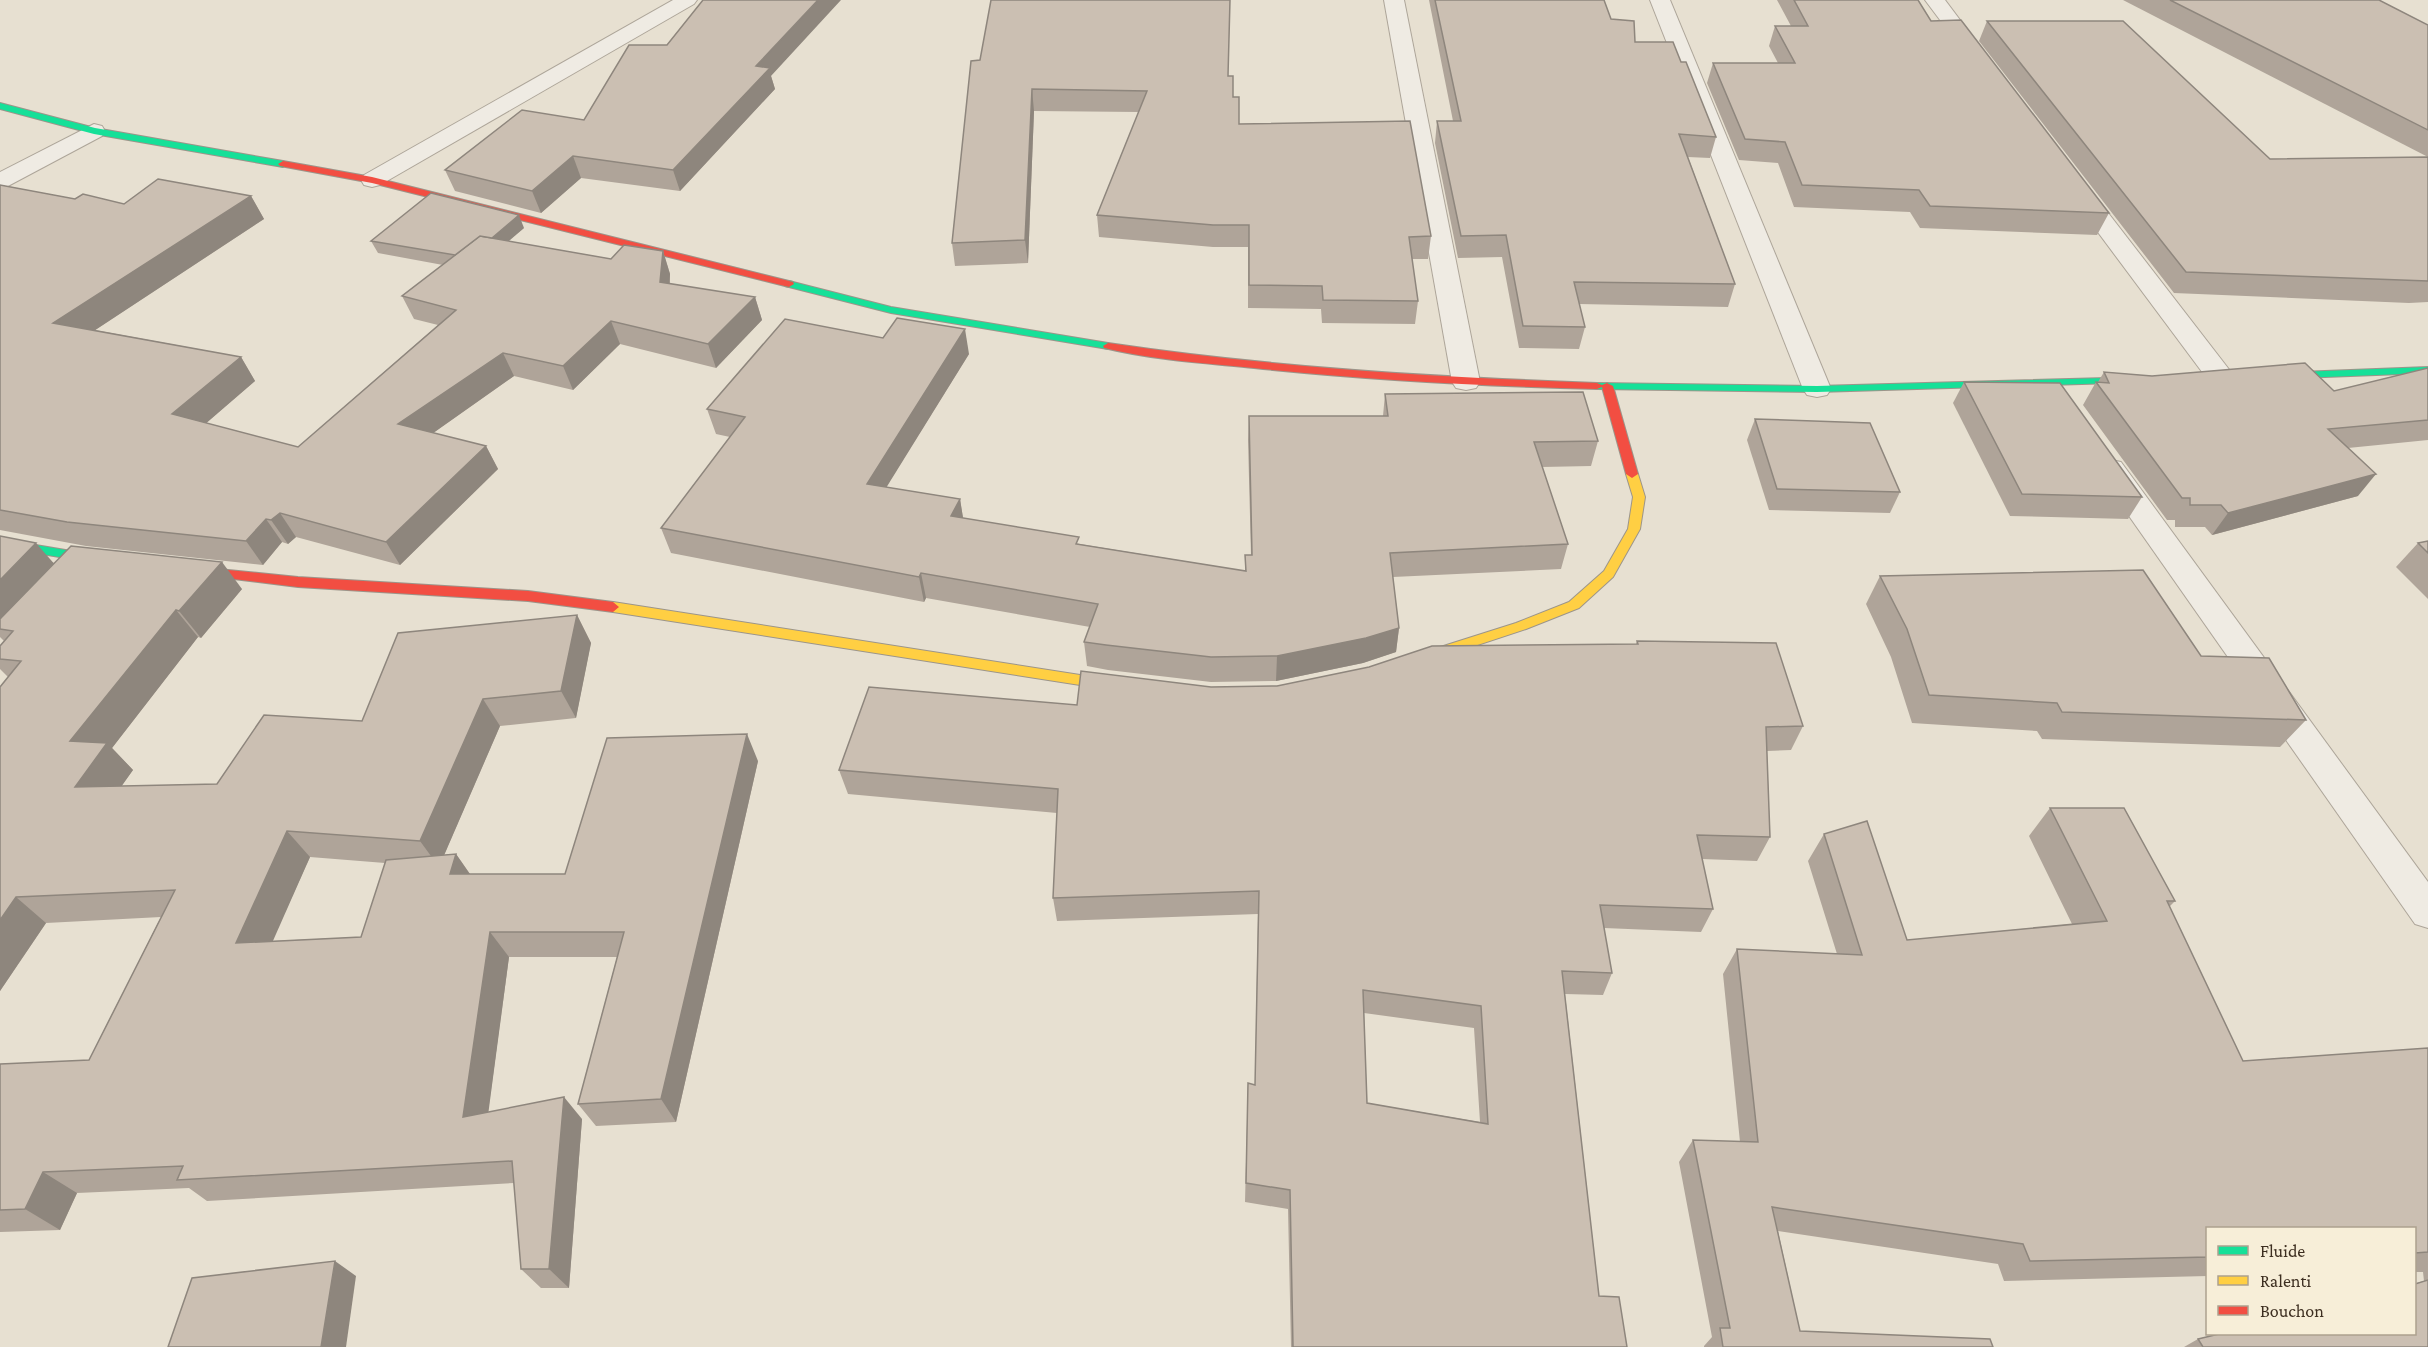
<svg xmlns="http://www.w3.org/2000/svg" width="2428" height="1347" font-family="'Crimson Pro',serif">
  <rect width="100%" height="100%" fill="#e7e0d1"/>
  <g fill="none" stroke-linecap="round" stroke-linejoin="round">
    <defs>
      <g id="street">
        <path d="M673,0H697L694,4L380,185L372,187L364,185L361,180L364,175Z"/>
        <path d="M1384,0H1404L1480,382L1476,388L1466,390L1456,388L1452,382Z"/>
        <path d="M1650,0H1670L1831,389L1827,395L1817,397L1807,395L1803,389Z"/>
        <path d="M1925,0H1945L1987,56L1984,60H1970Z"/>
        <path d="M94,124L102,126L105,131L102,136L8,186L0,188V172Z"/>
        <path d="M2077,181L2085,183L2231,372L2234,378L2231,384L2221,386L2211,384L2065,188L2069,183Z"/>
        <path d="M2111,460L2121,462L2428,882V928L2415,924L2101,476L2097,469L2101,462Z"/>
      </g>
      <g id="fast">
        <path d="M0,103L95,128L283,161L288,164L283,167L94,134L0,109Z"/>
        <path d="M789,281L891,307L1108,343L1113,346L1108,349L891,313L785,286L784,284Z"/>
        <path d="M2428,367V373L2274,379L2268,376L2274,373Z"/>
        <path d="M2144,377L2148,378V382L1817,392L1597,389L1591,386L1597,383L1817,386Z"/>
        <path d="M0,539L107,557L113,561L107,565L0,547Z"/>
      </g>
      <g id="slow">
        <path d="M1632,470L1638,474L1645,497L1640,529L1613,577L1579,608L1526,629L1417,665L1412,664L1410,660L1412,656L1516,623L1569,602L1604,571L1628,529L1633,497L1626,474Z"/>
        <path d="M613,602L1125,682L1130,683L1132,687L1130,691L1125,692L613,612L607,607Z"/>
      </g>
      <g id="jam">
        <path d="M283,161L372,177L793,282L794,284L789,287L372,183L280,166L278,164Z"/>
        <path d="M1108,343C1270,367 1433,377 1597,383L1602,385L1607,383L1613,386L1638,474L1632,478L1626,474L1602,387L1597,389C1482,386 1368,380 1254,368C1205,363 1153,360 1104,348L1103,346Z"/>
        <path d="M188,566L298,577L528,591L613,602L619,607L613,612L528,601L298,587L184,573L182,570Z"/>
      </g>
    </defs>
    <use href="#street" stroke="#ada599" stroke-width="2"/>
    <use href="#fast" stroke="#9c958a" stroke-width="2"/>
    <use href="#slow" stroke="#9c958a" stroke-width="2"/>
    <use href="#jam" stroke="#9c958a" stroke-width="2"/>
    <use href="#street" fill="#efebe3" fill-rule="evenodd"/>
    <use href="#fast" fill="#16e098" fill-rule="evenodd"/>
    <use href="#slow" fill="#ffcf43" fill-rule="evenodd"/>
    <use href="#jam" fill="#f24e42" fill-rule="evenodd"/>
  </g>
  <g fill="#afa499" fill-rule="evenodd">
    <path d="M1429,0H1604L1611,19L1635,42L1681,62L1716,137L1710,158L1688,157L1735,284L1728,307L1579,304L1585,327L1579,349L1519,348L1502,257L1458,258L1435,143L1437,121H1453Z"/>
    <path d="M1777,0H1918L1931,21L2109,213L2097,235L1920,228L1910,212L1794,207L1778,163L1739,160L1707,83L1713,63H1778L1769,46L1775,26H1791Z"/>
    <path d="M2123,0H2379L2428,25V157Z"/>
    <path d="M1987,21L2270,159L2428,157V302L2409,303L2174,293L1979,41Z"/>
    <path d="M971,61L1229,76L1239,124L1431,236L1428,259H1412L1418,301L1415,324L1322,323L1321,309L1248,308V247H1213L1099,237L1097,215L1139,112L1034,111L1028,263L955,266L952,243Z"/>
    <path d="M771,76L775,89L680,191L581,178L541,213L455,191L445,170L584,120Z"/>
    <path d="M0,185L75,199L124,204L251,196L264,219L95,330L241,357L255,381L206,423L298,447L438,325L414,319L402,296L443,265L378,253L371,241L524,228L508,241L611,259L663,251L670,274V284L755,297L762,320L716,368L620,344L573,390L514,376L433,433L486,446L498,469L400,565L296,537L288,544L282,542L263,565L86,546L0,530Z"/>
    <path d="M883,338L969,354L886,487L960,499L963,518L1080,544L1245,571V555H1251L1248,440L1249,416H1383L1385,394L1598,441L1591,466L1542,467L1568,544L1561,569L1393,577L1399,628L1396,652L1363,663L1276,681L1211,682L1108,670L1087,666L1084,642L1090,627L926,598L924,602L671,553L661,528L730,437L716,434L707,409Z"/>
    <path d="M2428,368V440L2348,448L2358,496L2212,535L2205,527H2175V520H2167L2083,405L2096,382H2098L2104,372L2334,391Z"/>
    <path d="M1964,382L2142,497L2128,519L2010,516L1953,403Z"/>
    <path d="M1755,419L1900,492L1890,513L1769,510L1747,440Z"/>
    <path d="M0,536L54,563L242,589L201,638L198,637L112,748L133,770L121,786L217,784L362,721L577,615L591,643L576,718L500,726L444,855L456,854L470,874H565L758,761L676,1122L596,1126L578,1104L617,957H509L488,1112L582,1119L569,1288H541L521,1269L514,1183L207,1201L189,1188L77,1193L60,1230L0,1232V1064L89,1060L161,917L46,923L0,991L8,677L0,669V646L4,641L0,637ZM310,857L385,863L361,937L272,941Z"/>
    <path d="M2428,541V599L2396,567L2418,543Z"/>
    <path d="M1880,576L2201,656L2306,720L2280,747L2042,739L2037,731L1912,723L1891,657L1866,604Z"/>
    <path d="M1637,641L1803,726L1791,750L1767,751L1770,837L1757,861L1702,859L1713,909L1701,932L1604,928L1612,973L1603,995L1565,994L1599,1296L1627,1347H1291L1288,1209L1245,1202L1248,1083L1255,1085L1258,914L1057,921L1053,898L1057,813L848,794L839,770L1077,705L1211,687L1277,686L1636,644ZM1364,1013L1474,1028L1480,1122L1367,1103Z"/>
    <path d="M2050,808L2175,901L2169,907L2243,1061L2428,1048V1347H2184L2198,1339L2424,1281L2423,1272H2415V1228H2208V1276L2004,1281L1998,1264L1778,1231L1800,1331L1993,1347H1704V1346L1712,1337L1679,1162L1693,1140L1740,1142L1723,974L1737,949L1837,954L1808,861L1824,834L1907,940L2072,924L2029,836Z"/>
  </g>
  <g fill="#8e867d">
    <path d="M818,0H841L771,76L775,89L680,191L673,170L756,66Z"/>
    <path d="M1032,89L1034,111L1028,263L1025,240Z"/>
    <path d="M573,156L581,178L541,213L532,191Z"/>
    <path d="M251,196L264,219L71,346L53,323Z"/>
    <path d="M519,215L524,228L475,270L469,258Z"/>
    <path d="M663,251L670,274L668,305L660,282Z"/>
    <path d="M755,297L762,320L716,368L708,344Z"/>
    <path d="M611,321L620,344L573,390L563,366Z"/>
    <path d="M965,329L969,354L873,509L867,484Z"/>
    <path d="M503,353L514,376L412,448L398,424Z"/>
    <path d="M241,357L255,381L189,438L172,414Z"/>
    <path d="M486,446L498,469L400,565L386,542Z"/>
    <path d="M2376,474L2358,496L2212,535L2228,513Z"/>
    <path d="M960,499L964,524L951,516Z"/>
    <path d="M280,513L296,537L288,544L271,520Z"/>
    <path d="M266,519L282,542L263,565L246,541Z"/>
    <path d="M36,543L57,567L0,627V580Z"/>
    <path d="M222,562L242,589L201,638L179,611Z"/>
    <path d="M921,573L926,598L924,602L919,577Z"/>
    <path d="M176,610L198,637L112,748L133,770L102,814L75,787L70,741Z"/>
    <path d="M577,615L591,643L576,718L561,691Z"/>
    <path d="M1399,628L1396,652L1363,663L1276,681L1277,656Z"/>
    <path d="M483,699L500,726L439,867L420,841Z"/>
    <path d="M747,734L758,761L676,1122L661,1099Z"/>
    <path d="M287,831L310,857L261,968L236,943Z"/>
    <path d="M456,854L474,880L450,874Z"/>
    <path d="M16,897L46,923L0,991V920Z"/>
    <path d="M490,932L509,957L485,1138L463,1117Z"/>
    <path d="M564,1097L582,1119L569,1288L549,1269Z"/>
    <path d="M43,1172L77,1193L60,1230L25,1209Z"/>
    <path d="M335,1261L356,1276L346,1347H321Z"/>
  </g>
  <g fill="#cbbfb2" stroke="#8e867d" stroke-width="1.5" fill-rule="evenodd">
    <path d="M703,0H818L756,66L770,68L673,170L573,156L532,191L445,170L522,110L584,120L629,45H667Z"/>
    <path d="M991,0H1230L1228,76H1233V97H1239V124L1410,121L1431,236L1409,237L1418,301L1323,300L1322,286L1249,285V225H1213L1097,215L1147,91L1032,89L1025,240L952,243L971,61L980,60Z"/>
    <path d="M1435,0H1604L1611,19L1634,21L1635,42H1673L1681,62H1686L1716,137L1679,134L1735,284L1574,282L1585,327L1523,326L1506,235L1461,236L1437,121H1461Z"/>
    <path d="M1794,0H1918L1931,21L1961,20L2109,213L1930,206L1919,190L1802,185L1785,142L1745,139L1713,63H1795L1775,26H1808Z"/>
    <path d="M2170,0H2379L2428,25V130Z"/>
    <path d="M1987,21H2123L2270,159L2428,157V281L2186,272Z"/>
    <path d="M158,179L251,196L53,323L241,357L172,414L298,447L456,310L402,296L480,236L611,259L624,245L663,251L660,282L755,297L708,344L611,321L563,366L503,353L398,424L486,446L386,542L280,513L271,520L266,519L246,541L67,522L0,510V185L75,199L83,194L124,204Z"/>
    <path d="M431,193L519,215L492,238L480,236L455,255L371,241Z"/>
    <path d="M897,318L965,329L867,484L960,499L951,516L1079,537L1076,544L1246,571L1245,555H1252L1249,416H1388L1385,394L1583,392L1598,441L1534,442L1568,544L1390,553L1399,628L1366,638L1277,656L1211,657L1106,645L1084,642L1098,604L921,573L919,577L661,528L745,417L707,409L785,319L883,338Z"/>
    <path d="M2305,363L2334,391L2428,368V420L2328,429L2376,474L2228,513L2221,505H2190V498H2182L2096,382L2109,383L2104,372L2152,376Z"/>
    <path d="M1964,382L2060,383L2142,497L2022,494Z"/>
    <path d="M1755,419L1870,423L1900,492L1777,489Z"/>
    <path d="M0,536L36,543L0,580Z"/>
    <path d="M2428,541V553L2418,543Z"/>
    <path d="M71,546L222,562L179,611L176,610L70,741L107,743L75,787L217,784L264,715L362,721L398,633L577,615L561,691L483,699L420,841L287,831L236,943L361,937L386,860L456,854L450,874H565L607,738L747,734L661,1099L578,1104L624,932H490L463,1117L564,1097L549,1269H521L512,1161L177,1180L183,1166L43,1172L25,1209L0,1210V1064L89,1060L175,890L16,897L0,920V687L21,661L0,659V646L13,631L0,629V619Z"/>
    <path d="M2143,570L2201,656L2269,658L2306,720L2062,712L2057,703L1929,695L1907,629L1880,576Z"/>
    <path d="M1637,641L1776,643L1803,726L1766,727L1770,837L1697,835L1713,909L1600,905L1612,973L1562,971L1599,1296L1619,1297L1627,1347H1293L1290,1190L1246,1183L1248,1083L1255,1085L1259,891L1053,898L1058,789L839,770L869,687L1077,705L1081,671L1211,687L1277,686L1369,667L1432,646L1638,644ZM1363,990L1481,1006L1488,1124L1367,1103Z"/>
    <path d="M2050,808H2124L2175,901H2167L2243,1061L2428,1048V1252L2415,1253V1228H2208V1257L2030,1261L2023,1244L1772,1207L1800,1331L1990,1339L1993,1347H1723L1720,1328H1730L1693,1140L1758,1142L1737,949L1862,955L1824,834L1867,821L1907,940L2107,921Z"/>
    <path d="M335,1261L321,1347H168L192,1278Z"/>
    <path d="M2428,1280V1347H2203L2198,1339L2219,1334H2415V1284Z"/>
  </g>
  <rect x="2206" y="1227" width="210" height="108" fill="#f7eed8" stroke="#ada18e" stroke-width="1.5"/>
  <rect x="2218" y="1246" width="30" height="9" fill="#16e098" stroke="#ada18e" stroke-width="1.5"/>
  <text x="2260" y="1257" font-size="18" fill="#3d2e20">Fluide</text>
  <rect x="2218" y="1276" width="30" height="9" fill="#ffcf43" stroke="#ada18e" stroke-width="1.5"/>
  <text x="2260" y="1287" font-size="18" fill="#3d2e20">Ralenti</text>
  <rect x="2218" y="1306" width="30" height="9" fill="#f24e42" stroke="#ada18e" stroke-width="1.5"/>
  <text x="2260" y="1317" font-size="18" fill="#3d2e20">Bouchon</text>
</svg>
